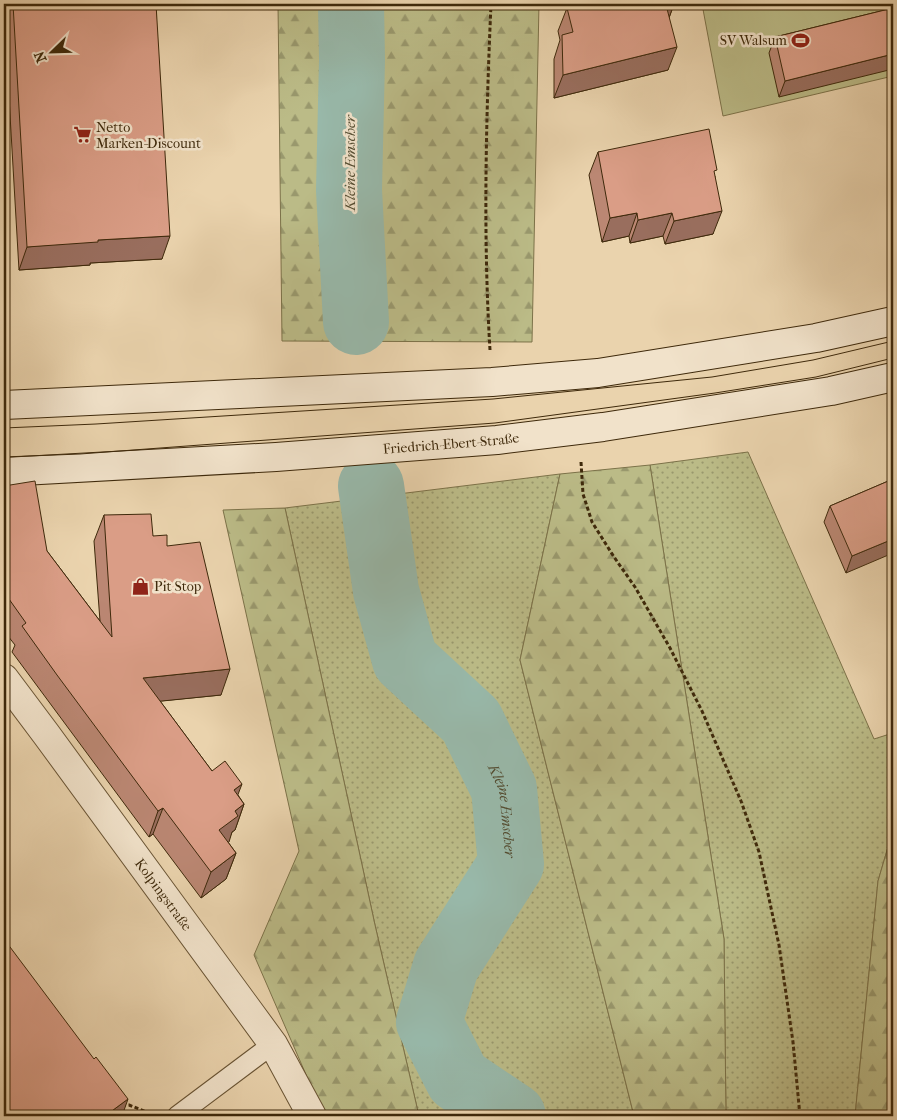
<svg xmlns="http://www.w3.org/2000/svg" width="897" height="1120" font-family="'IM FELL French Canon',serif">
  <defs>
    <pattern id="grass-dots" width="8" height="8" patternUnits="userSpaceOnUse" patternTransform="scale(1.25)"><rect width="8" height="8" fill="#bbbb87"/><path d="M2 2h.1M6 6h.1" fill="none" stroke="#99986d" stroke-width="1.8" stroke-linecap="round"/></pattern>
    <pattern id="forest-firs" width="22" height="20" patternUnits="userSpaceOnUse" patternTransform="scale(1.25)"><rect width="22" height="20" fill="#bbbb87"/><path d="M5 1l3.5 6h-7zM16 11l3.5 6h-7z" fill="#99986d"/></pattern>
  </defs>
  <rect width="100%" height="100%" fill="#ead3ad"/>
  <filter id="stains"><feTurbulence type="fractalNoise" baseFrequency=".004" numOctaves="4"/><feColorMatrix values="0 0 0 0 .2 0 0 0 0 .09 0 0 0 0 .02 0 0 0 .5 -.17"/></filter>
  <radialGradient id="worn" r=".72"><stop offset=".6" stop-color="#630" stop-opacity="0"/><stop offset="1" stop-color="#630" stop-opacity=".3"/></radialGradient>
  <g fill="url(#grass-dots)" stroke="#7c7249">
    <path d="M748,452L874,739L893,733V830L878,881L855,1116H726L724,939L650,465Z"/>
    <path d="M560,474L520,660L634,1116H419L375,925L285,508Z"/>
  </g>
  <g fill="url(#forest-firs)" stroke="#7c7249">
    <path d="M278,4H539L532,342L282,341Z"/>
    <path d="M650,465L724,939L726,1116H634L520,660L560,474Z"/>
    <path d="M285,508L375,925L419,1116H324L254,955L299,851L223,510Z"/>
    <path d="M893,830V1116H855L878,881Z"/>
  </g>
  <path fill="#bbbb87" stroke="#7c7249" d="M702,4H893V76L723,116Z"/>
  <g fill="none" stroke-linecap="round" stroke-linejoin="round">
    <g stroke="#98b8a9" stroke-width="66">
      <path d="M351,4L352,60L349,190L356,322"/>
      <path id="s1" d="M371,486L386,591L405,660L471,721L504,789L511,864L446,966L429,1022L458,1079L513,1116"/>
    </g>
    <defs>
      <path id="service" d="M177,1116L273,1044"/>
      <g id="minor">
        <path id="s2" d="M4,678L46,734L273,1044L312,1116"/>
      </g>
      <g id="secondary">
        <path d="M4,405L492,382L598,373L816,338L893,321"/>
        <path id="s3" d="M4,472L276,457L497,440L603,427L831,391L893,377"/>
      </g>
    </defs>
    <use href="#service" stroke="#695434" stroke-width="21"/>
    <use href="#minor" stroke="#695434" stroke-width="30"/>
    <use href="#secondary" stroke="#3e290b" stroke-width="30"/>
    <g stroke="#3e290b" stroke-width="3" stroke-dasharray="4 2.5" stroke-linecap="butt">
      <path d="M490,350C483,235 486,119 491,4"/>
      <path d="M581,462L583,494L592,522L614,557L635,587L670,648L702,711L741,801L759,852L779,945L793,1042L800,1116"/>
      <path d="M122,1105H129L149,1113"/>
    </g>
    <use href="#service" stroke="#f1e2ca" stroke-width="19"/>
    <use href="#minor" stroke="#f1e2ca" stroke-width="28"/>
    <use href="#secondary" stroke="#f1e2ca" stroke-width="28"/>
    <g stroke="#3e290b" stroke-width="1">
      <path d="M4,428L96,424L493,399L712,377L813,360L893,341"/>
      <path d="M4,457L80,454L495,423L715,393L816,377L893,358"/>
    </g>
  </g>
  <g fill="#bb8773" stroke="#3e290b">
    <path d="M6,4H156L162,259L90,263V265L19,270L4,11Z"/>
    <path d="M571,4H674L669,18L668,70L554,98V59L560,40L558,31L567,8H572Z"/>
    <path d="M893,8L779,97L769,53L775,37Z"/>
    <path d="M598,152L715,176L713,234L665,244L663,236L630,243L629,236L602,242L589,175Z"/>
    <path d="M893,479L846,573L824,522L830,506Z"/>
    <path d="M4,486L47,551L100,621L94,541L104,515L153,536L167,546L221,695L160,701L212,771L238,795L244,804L235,830L232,832L228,842L236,853L226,879L201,898L153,834L149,837L12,652L15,645L4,631Z"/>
  </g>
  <g fill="#996e5e" stroke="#3e290b">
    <path d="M672,4H674L666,26V5Z"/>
    <path d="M677,47L668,70L554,98L563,75Z"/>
    <path d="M893,54V69L779,97L785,81Z"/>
    <path d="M722,211L713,234L665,244L674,221Z"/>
    <path d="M637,213L629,236L602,242L610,218Z"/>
    <path d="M672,213L663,236L630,243L638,220Z"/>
    <path d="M170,236L162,259L90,263V265L19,270L27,247L98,240Z"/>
    <path d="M893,539V553L846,573L852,556Z"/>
    <path d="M230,669L221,695L133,704L143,678Z"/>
    <path d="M242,784L232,810L234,790Z"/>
    <path d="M244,804L235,830L232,832L229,842L209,856L219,830L235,811Z"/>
    <path d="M163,808L153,834L149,837L158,811Z"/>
    <path d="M236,853L226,879L201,898L211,872Z"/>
    <path d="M128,1099L122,1116H105Z"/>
  </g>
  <g fill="#da9d86" stroke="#3e290b">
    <path d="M13,4H156L170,236L98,240V242L27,247Z"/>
    <path d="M585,4H672L666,5L677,47L563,75L562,35L573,32L567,8L586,7Z"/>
    <path d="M893,8V54L785,81L775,37Z"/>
    <path d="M709,129L717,170L714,171L722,211L674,221L672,213L638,220L637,213L610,218L598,152Z"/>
    <path d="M893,479V539L852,556L830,506Z"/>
    <path d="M35,481L47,551L112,637L104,515L151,514L153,536L167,535V546L200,542L230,669L143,678L212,771L225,761L242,784L234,790L244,804L235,811L238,816L219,830L236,853L211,872L163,808L158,811L57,675L22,626L26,623L4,592V486Z"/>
    <path d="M4,939L94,1059L96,1057L128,1099L105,1116H4Z"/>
  </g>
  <defs>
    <symbol id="stadium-bare" viewBox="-9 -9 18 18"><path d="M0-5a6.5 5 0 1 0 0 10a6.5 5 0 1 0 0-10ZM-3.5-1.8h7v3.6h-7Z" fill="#8f2418" stroke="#f1e2ca" stroke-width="2.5" paint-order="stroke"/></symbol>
    <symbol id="supermarket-bare" viewBox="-9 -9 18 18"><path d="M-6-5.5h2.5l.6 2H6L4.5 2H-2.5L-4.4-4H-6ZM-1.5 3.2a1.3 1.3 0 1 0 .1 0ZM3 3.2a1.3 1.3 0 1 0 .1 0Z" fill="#8f2418" stroke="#f1e2ca" stroke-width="2.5" paint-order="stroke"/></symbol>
    <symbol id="shop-bare" viewBox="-9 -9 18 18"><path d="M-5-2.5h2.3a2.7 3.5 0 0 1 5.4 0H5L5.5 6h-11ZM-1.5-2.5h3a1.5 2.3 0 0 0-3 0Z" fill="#8f2418" stroke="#f1e2ca" stroke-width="2.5" paint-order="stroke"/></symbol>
  </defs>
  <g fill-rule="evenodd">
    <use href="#stadium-bare" x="788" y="28" width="25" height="25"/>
    <use href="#supermarket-bare" x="70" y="122" width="25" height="25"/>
    <use href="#shop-bare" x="128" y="574" width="25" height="25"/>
  </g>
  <g text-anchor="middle" stroke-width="5" stroke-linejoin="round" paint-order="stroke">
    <g font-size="14" fill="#3e290b" stroke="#f1e2ca" text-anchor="start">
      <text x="787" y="45" text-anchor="end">SV Walsum</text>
      <text x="96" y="132">Netto<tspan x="96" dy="16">Marken-Discount</tspan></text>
      <text x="154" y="591">Pit Stop</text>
    </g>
    <g font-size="14" fill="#3e290b" stroke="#f1e2ca">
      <text dy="5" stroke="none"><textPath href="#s3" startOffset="448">Friedrich-Ebert-Straße</textPath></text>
      <text dy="5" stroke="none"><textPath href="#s2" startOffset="269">Kolpingstraße</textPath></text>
    </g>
    <g font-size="15" font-style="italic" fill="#544d32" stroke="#f1e2ca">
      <text transform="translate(350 163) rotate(-90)" y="5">Kleine Emscher</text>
      <text dy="5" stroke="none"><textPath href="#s1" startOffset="364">Kleine Emscher</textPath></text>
    </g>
  </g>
  <rect width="897" height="1120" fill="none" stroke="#ead3ad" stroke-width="20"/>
  <rect x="5" y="5" width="887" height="1110" fill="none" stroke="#3e290b" stroke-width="2.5"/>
  <rect x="10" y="10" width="877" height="1100" fill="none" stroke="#3e290b"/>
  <g transform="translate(52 52) rotate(247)" stroke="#f1e2ca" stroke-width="4" paint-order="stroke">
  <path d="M0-4L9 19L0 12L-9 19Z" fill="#3e290b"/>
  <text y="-8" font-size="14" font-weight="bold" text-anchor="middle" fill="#3e290b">N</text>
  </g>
  <rect width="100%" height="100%" filter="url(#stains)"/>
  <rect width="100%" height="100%" fill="url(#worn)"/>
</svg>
